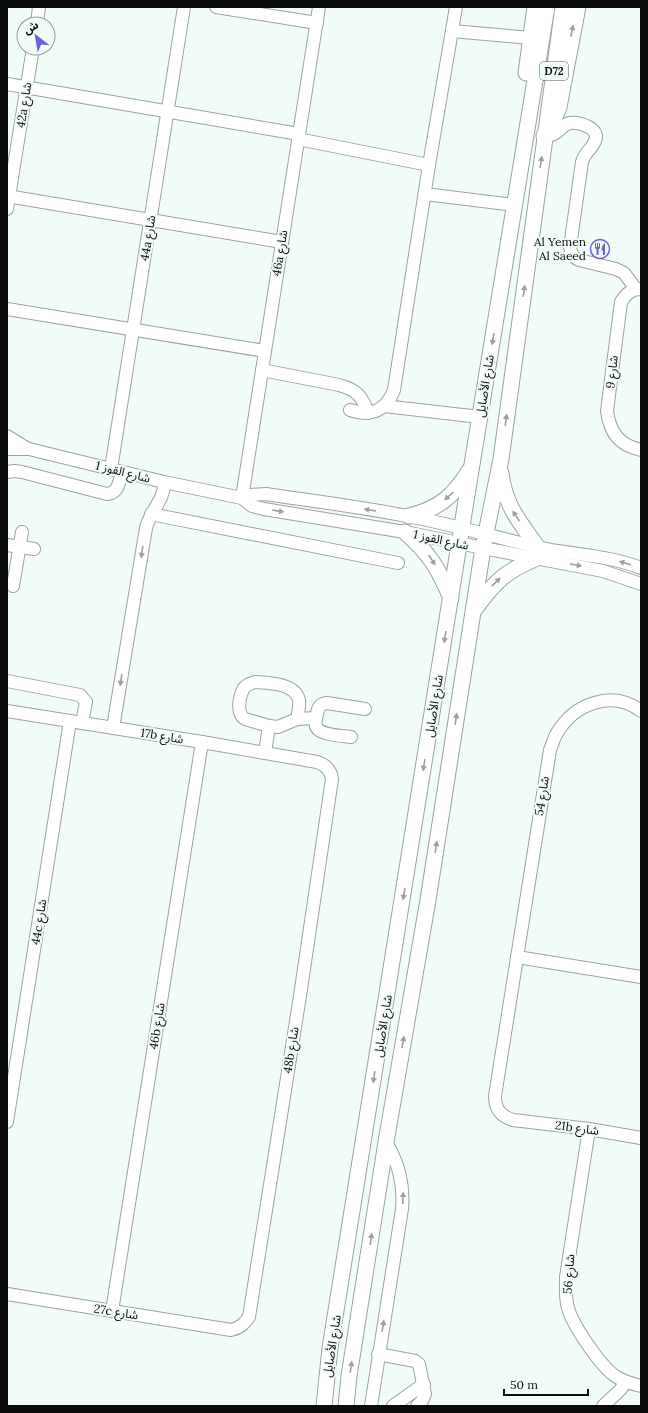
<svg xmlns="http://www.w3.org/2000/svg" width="648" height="1413" font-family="Lora,'Noto Sans Arabic',serif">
  <rect width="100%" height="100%" fill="#f2fcf6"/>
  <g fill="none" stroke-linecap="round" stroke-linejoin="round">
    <defs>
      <g id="minor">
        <path d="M216,7L317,23"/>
        <path d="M37,24L39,7"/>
        <path d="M452,31L531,38"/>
        <path d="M7,84L299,134"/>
        <path d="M545,136C548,135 552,135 554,134C560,131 563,124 570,123C579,122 601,128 595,141C592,149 584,153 582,162L570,247C571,254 573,257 579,260L616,269L624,273L636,289"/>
        <path d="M298,139L429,165"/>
        <path d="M425,194L514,205"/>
        <path d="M7,196L282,242"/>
        <path d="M7,209L33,48"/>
        <path d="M641,289C631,289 626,294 621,302L607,411C610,433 619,445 641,450"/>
        <path d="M7,309L265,351"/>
        <path d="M262,370L339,385C357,390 362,396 368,413"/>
        <path d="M384,406L480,417"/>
        <path d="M350,410C371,417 386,411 394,390L429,165L456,7"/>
        <path d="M7,436L28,449"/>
        <path d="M7,449H29L164,482L242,498L252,506L264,509L405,532L483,548L603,571L641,584"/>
        <path d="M111,469L184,7"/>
        <path d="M7,472L15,471L22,472L107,494C119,493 119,481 122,472"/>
        <path d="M242,498L319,7"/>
        <path d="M242,498L250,495L266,494C313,501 361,507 407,516C451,524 494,537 537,547C572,555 608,555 641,568"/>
        <path d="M151,514L398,563"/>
        <path d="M7,545L34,549"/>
        <path d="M13,586L22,532"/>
        <path d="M7,681L80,695L86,702L82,723"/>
        <path d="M7,711L202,742L317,762C326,765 331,770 332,779L300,996L249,1317C244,1324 240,1328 231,1330L7,1294"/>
        <path d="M641,711C612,689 574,704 557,733C554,738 552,745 550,750L495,1096C495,1109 500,1116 513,1120L589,1129L641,1138"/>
        <path d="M297,719C298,713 300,706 299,700C295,683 269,683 255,682C251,683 247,684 244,688C239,696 236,714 245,719L269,726L278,727L297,719L316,718"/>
        <path d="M113,728L146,528C150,511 165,500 164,482"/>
        <path d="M351,737C343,736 318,735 316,726C315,722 316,718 317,714C318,707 320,704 327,703L365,709"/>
        <path d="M265,753L269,726"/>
        <path d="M517,957L641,977"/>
        <path d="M7,1122L70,721"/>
        <path d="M589,1129L566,1277C566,1287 565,1298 568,1308C573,1326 600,1365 615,1376C623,1381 632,1384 641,1386"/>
        <path d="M112,1311L202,742"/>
        <path d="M378,1354L415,1361L419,1364L425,1394L422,1401L417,1406"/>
        <path d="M371,1406L402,1209C404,1184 399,1164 386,1142"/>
        <path d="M393,1406L424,1384"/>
        <path d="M603,1406L620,1390L626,1382"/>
      </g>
      <g id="major">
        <path d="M526,73L535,7"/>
        <path d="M501,473C505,506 520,522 538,548"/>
        <path d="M409,516C438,509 453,497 469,471"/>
        <path d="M405,532C430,554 438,568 451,598"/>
        <path d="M475,609C495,581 506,571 537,558"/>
        <path d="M324,1406L330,1348L466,501L547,7"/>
        <path d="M346,1406L349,1376L386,1142L428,900L483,548L501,459L563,7"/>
      </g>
      <path id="highway" d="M545,136L550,127L558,107L577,7"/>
    </defs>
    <use href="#minor" stroke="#9ba39e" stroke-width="14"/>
    <use href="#major" stroke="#9ba39e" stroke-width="17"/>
    <use href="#highway" stroke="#9ba39e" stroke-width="19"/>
    <use href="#minor" stroke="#fff" stroke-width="12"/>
    <use href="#major" stroke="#fff" stroke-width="15"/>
    <use href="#highway" stroke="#fff" stroke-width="17"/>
  </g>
  <defs><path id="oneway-solid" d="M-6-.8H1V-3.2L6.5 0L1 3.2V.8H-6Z"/></defs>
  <g fill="#9d9e9d">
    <use href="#oneway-solid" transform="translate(572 31) rotate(-79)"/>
    <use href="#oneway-solid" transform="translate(541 162) rotate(-82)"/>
    <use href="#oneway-solid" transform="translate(524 291) rotate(-82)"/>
    <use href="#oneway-solid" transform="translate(493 339) rotate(99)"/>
    <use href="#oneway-solid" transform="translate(506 420) rotate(-82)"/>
    <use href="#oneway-solid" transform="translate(449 496) rotate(138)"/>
    <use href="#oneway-solid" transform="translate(370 510) rotate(-171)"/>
    <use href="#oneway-solid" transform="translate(278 511) rotate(9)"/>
    <use href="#oneway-solid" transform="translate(516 516) rotate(-124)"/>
    <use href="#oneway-solid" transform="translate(142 552) rotate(99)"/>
    <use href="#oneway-solid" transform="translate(432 560) rotate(57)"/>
    <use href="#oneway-solid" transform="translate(625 563) rotate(-164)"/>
    <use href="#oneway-solid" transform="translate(576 565) rotate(11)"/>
    <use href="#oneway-solid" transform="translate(496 582) rotate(-44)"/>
    <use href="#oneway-solid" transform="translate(445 637) rotate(99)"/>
    <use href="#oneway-solid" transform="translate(121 680) rotate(99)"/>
    <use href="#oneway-solid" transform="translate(456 719) rotate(-81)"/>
    <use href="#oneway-solid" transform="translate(424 765) rotate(99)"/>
    <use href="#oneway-solid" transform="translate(436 847) rotate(-81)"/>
    <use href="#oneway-solid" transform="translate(404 894) rotate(99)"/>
    <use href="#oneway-solid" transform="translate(403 1042) rotate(-80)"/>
    <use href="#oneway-solid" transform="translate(374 1077) rotate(99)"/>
    <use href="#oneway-solid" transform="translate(403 1198) rotate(-88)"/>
    <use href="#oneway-solid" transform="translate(371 1239) rotate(-81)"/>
    <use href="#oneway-solid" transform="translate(383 1326) rotate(-81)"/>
    <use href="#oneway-solid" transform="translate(351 1367) rotate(-81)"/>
  </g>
  <defs>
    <symbol id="restaurant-ring" viewBox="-11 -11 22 22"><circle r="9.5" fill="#f2fcf6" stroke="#6e61db" stroke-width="1.5"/><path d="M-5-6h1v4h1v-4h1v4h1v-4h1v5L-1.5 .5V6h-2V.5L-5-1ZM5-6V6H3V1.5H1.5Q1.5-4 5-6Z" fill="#6e61db"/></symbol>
  </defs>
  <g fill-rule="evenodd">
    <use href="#restaurant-ring" x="589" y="238" width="22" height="22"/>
  </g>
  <g text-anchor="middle" stroke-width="4" stroke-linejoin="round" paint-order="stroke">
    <rect fill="#f2fcf6" stroke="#4f5452" stroke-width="1" x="540" y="62" width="28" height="18" rx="3"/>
    <g font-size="11" font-weight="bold" fill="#090c0b">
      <text x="554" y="75">D72</text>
    </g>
    <g font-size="12" fill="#090c0b" stroke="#f2fcf6">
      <text transform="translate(24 105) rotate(-81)" y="4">42a شارع</text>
      <text transform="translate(148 238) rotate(-81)" y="4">44a شارع</text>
      <text transform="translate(280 253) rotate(-81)" y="4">46a شارع</text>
      <text transform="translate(612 372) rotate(-83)" y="4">شارع 9</text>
      <text transform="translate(485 386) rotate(-81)" y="4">شارع الأصايل</text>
      <text transform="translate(123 472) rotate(14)" y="4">شارع القوز 1</text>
      <text transform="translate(441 540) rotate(12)" y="4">شارع القوز 1</text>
      <text transform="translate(434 706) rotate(-81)" y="4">شارع الأصايل</text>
      <text transform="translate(162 736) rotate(9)" y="4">17b شارع</text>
      <text transform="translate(542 796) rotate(-81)" y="4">شارع 54</text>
      <text transform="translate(39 922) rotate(-81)" y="4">44c شارع</text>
      <text transform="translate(157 1026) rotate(-81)" y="4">46b شارع</text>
      <text transform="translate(383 1026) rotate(-81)" y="4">شارع الأصايل</text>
      <text transform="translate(291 1050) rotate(-81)" y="4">48b شارع</text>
      <text transform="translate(577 1128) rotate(8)" y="4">21b شارع</text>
      <text transform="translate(569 1274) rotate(-86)" y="4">شارع 56</text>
      <text transform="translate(116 1312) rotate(9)" y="4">27c شارع</text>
      <text transform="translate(332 1346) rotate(-81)" y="4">شارع الأصايل</text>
    </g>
    <g font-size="12" fill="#090c0b" stroke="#f2fcf6" text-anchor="end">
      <text x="586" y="246">Al Yemen<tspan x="586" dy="14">Al Saeed</tspan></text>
    </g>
  </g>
  <rect width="648" height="1413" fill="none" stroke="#090c0b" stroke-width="16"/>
  <g transform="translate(36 36) rotate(329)"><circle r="19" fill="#f2fcf6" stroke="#959c98"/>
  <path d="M0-3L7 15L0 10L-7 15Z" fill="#6e61db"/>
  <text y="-6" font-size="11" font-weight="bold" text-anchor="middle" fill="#090c0b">ش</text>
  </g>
  <path d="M504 1389v6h84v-6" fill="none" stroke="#090c0b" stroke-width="2"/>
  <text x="510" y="1389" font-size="12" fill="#090c0b" stroke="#f2fcf6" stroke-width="3" paint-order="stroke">50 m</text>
</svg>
